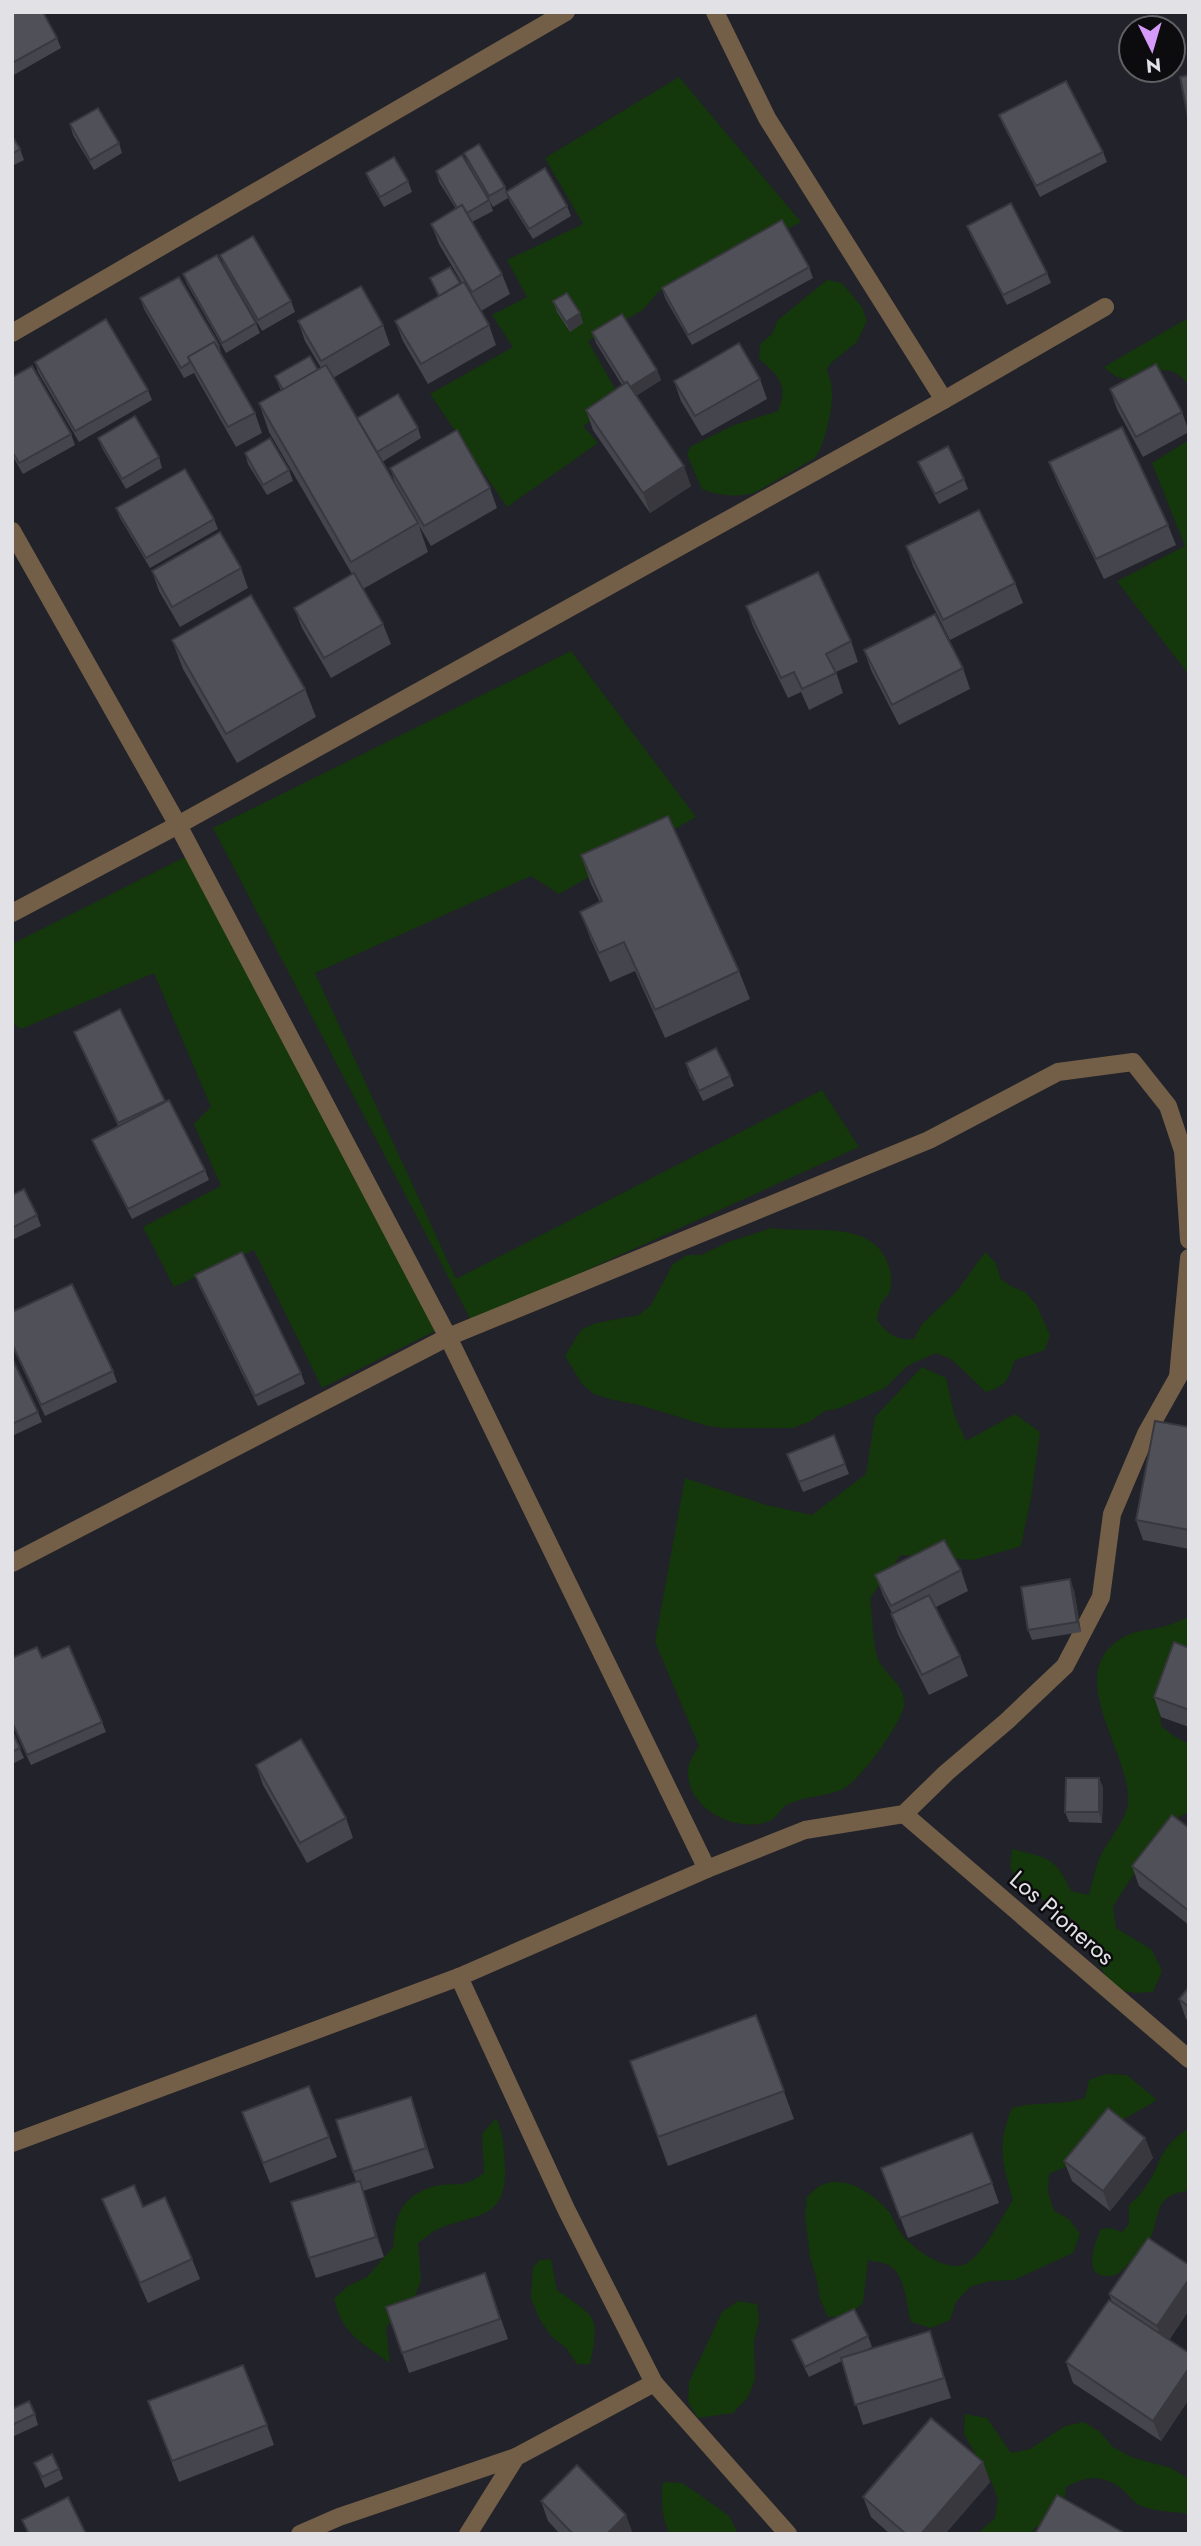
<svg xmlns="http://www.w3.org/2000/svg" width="1201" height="2546" font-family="Jost,sans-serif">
  <rect width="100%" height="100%" fill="#22222a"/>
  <g fill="#14370b">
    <path d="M679,77L801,222L658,292L643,310L588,341L622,401L583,426L598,443L507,507L430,394L513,347L492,315L527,297L507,260L583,224L545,158Z"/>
    <path d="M827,280L842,283L862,307L867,321L857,342L831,363L827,369C829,377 832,384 832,392C833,409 825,444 815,458L756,492C740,498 718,496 702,489L687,455L690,447L734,425L778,411C789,385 779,376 759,359L760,344L772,334L778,320Z"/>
    <path d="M1189,314V386C1164,351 1146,387 1118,377C1114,376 1108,370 1104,367L1188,318Z"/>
    <path d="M1189,440V675L1117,581L1185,546L1152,463Z"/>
    <path d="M571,651L696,817L559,894L531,876L315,973L456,1279L822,1090L859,1147L472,1322L213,828Z"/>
    <path d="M189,855L443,1327L322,1388L254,1250L174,1287L143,1227L221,1186L194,1124L211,1107L154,973L21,1029L12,1023V944Z"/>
    <path d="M772,1228C808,1234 872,1218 888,1264C891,1272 893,1282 890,1291C889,1296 883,1299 881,1304C879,1308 878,1315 877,1320C888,1334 896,1341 914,1339L922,1324L957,1291L985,1252L996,1263L1000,1278L1012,1287L1025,1292L1036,1304L1050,1335L1045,1350L1015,1360C1008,1379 1007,1386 986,1392L951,1359L936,1353L907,1366L885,1388L840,1408L825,1411L809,1422L793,1428H725L708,1426L643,1406L610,1399L594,1394L582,1384L565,1356L581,1330L596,1323L639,1315L651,1305L673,1264L687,1255H701L728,1242Z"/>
    <path d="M922,1367L946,1378L954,1414L966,1441L1015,1414L1040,1432L1031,1498L1021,1546L973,1560L901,1555L870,1598C872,1612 873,1651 879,1661C888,1678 906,1685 904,1706C901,1724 858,1784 841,1790C824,1797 802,1796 785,1806C780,1810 776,1818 770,1821C735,1835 680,1806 689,1764C691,1758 696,1751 699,1746L655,1642L685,1478L766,1505L812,1515L866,1474L875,1417Z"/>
    <path d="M1189,1617V1653L1160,1707L1161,1726L1175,1737L1189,1744V1812L1173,1820L1149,1851L1113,1906L1116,1928L1152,1950L1162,1971L1153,1992L1135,1993L1115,1989L1093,1956L1076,1922L1022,1886L1010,1868L1012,1849C1047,1858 1055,1856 1071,1891L1089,1895C1092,1883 1095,1871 1099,1859C1106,1843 1128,1818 1128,1802C1131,1752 1061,1674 1122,1638C1134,1631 1145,1630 1158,1628C1168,1626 1179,1621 1189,1617Z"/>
    <path d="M1106,2074L1127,2075L1157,2100L1124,2119L1104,2123L1067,2166L1049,2174L1048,2192L1054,2211L1069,2219L1080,2234L1073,2253L1014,2280L989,2281L970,2287L956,2302L950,2320L931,2328L911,2322C906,2305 906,2276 890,2266C885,2262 874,2262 868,2260L863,2303L848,2316L828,2317L820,2299L817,2280L810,2257L805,2216L807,2197C811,2193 818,2186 824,2184C848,2176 875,2195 890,2213C894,2219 896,2226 900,2232C912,2249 950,2276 969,2262C988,2247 1000,2220 1013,2200C1002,2163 997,2144 1012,2108C1037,2101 1061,2106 1085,2098L1089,2080Z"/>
    <path d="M496,2118C504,2135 504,2149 505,2167C507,2222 474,2213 436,2230C430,2233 424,2239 418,2243L421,2281L414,2298L398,2310L386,2328L390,2363C361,2342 344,2336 334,2299L348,2286L367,2277L394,2246C393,2218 402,2196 432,2187C456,2180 460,2191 484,2173L482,2134Z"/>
    <path d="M1186,2130H1189V2191C1150,2194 1162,2221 1147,2246C1143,2253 1133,2259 1127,2265C1122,2271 1118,2276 1109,2276C1081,2278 1095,2243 1101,2229L1111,2228L1122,2232L1129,2224V2205C1134,2200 1140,2195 1144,2189C1163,2164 1155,2152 1186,2130Z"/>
    <path d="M551,2259L557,2290C595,2318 601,2313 590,2364H577L566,2348L551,2336L539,2318L531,2298L533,2267L540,2260Z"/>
    <path d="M738,2301L757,2304L759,2322L754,2341L755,2380L748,2397L733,2413L698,2418L688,2402L689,2382L722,2312Z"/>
    <path d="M965,2414L987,2418L1011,2453L1030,2449L1065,2426L1084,2422L1100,2432L1113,2447L1131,2457L1171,2468L1189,2479V2514C1172,2511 1155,2512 1139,2505C1132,2501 1129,2495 1123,2490C1103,2474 1087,2476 1066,2487L1063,2507L1034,2529L1032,2534H977L995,2518L998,2500L992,2483L964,2434Z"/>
    <path d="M663,2482L682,2483L697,2493L729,2516L738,2534H670C661,2516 661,2501 663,2482Z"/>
  </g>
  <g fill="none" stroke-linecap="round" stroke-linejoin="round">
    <g stroke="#735f47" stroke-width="18">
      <path d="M715,12L767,118L944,400"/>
      <path d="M12,333L566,12"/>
      <path d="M12,531L178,825L448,1337L707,1869"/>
      <path d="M12,913L178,825L944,400L1105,307"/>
      <path d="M1178,1377L1189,1258"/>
      <path d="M12,1563L448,1337L929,1140L1058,1072L1133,1062L1168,1106L1183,1151L1189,1240"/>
      <path d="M904,1814L1189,2059"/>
      <path d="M459,1977L566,2209L654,2383L788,2534"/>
      <path d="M12,2143L459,1977L707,1869L805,1830L904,1814L946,1773L1007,1721L1065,1666L1101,1597L1112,1514L1146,1434L1182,1370L1189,1371"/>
      <path d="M300,2534L339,2517L516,2457"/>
      <path d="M468,2534L516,2457L654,2383"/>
    </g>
  </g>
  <g fill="#45454d">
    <path d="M12,12L57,38L61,48L12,76Z"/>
    <path d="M999,115L1103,152L1107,162L1040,197L1003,125Z"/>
    <path d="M70,124L119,143L122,153L94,170L73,135Z"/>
    <path d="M12,136L20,149L24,160L12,166Z"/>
    <path d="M464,153L505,187L508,198L493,207L468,163Z"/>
    <path d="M436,171L489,200L493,211L472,222L502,274L510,294L481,311L489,325L496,345L428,384L403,341L395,321L438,296L430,278L460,283H462L439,244L431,224L456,209L439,182Z"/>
    <path d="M366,173L408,181L412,192L384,207L370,183Z"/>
    <path d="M506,192L567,206L571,216L533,239L510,202Z"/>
    <path d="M967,226L1047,273L1051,283L1007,305L971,236Z"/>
    <path d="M220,255L291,301L295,312L262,331L224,265Z"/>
    <path d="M809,267L813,278L692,345L665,298L662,288Z"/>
    <path d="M183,274L256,323L260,333L226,353L187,284Z"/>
    <path d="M140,298L219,345L222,356L255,413L262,433L236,447L194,373L184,378L144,309Z"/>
    <path d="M553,301L580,313L583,323L570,332L557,312Z"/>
    <path d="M298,321L383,325L390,345L333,378L358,421L418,428L421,438L382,462L418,523L428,552L363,589L383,624L391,644L331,678L302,628L294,608L352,574L269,432L259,403L281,391L275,376L318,370L321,368L305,341Z"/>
    <path d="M592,332L657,370L661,380L636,396L691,486L650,513L593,430L586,410L622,385L596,343Z"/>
    <path d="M35,362L148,390L152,400L79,442L38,372Z"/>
    <path d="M12,377L71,434L75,445L23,474L12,455Z"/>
    <path d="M760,379L767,399L702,436L681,401L674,381Z"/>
    <path d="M1110,389L1182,412L1189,432L1143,457L1117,409Z"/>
    <path d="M98,438L159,457L162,468L126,489L102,448Z"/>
    <path d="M245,453L289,470L293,481L267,495L248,464Z"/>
    <path d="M918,462L964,479L968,489L939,504L922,472Z"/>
    <path d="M1049,462L1168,525L1176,545L1104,579L1057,482Z"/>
    <path d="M390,468L490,488L497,508L431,546L397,488Z"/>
    <path d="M116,508L214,519L218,529L150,568L120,518Z"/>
    <path d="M906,546L1015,583L1023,603L950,640L913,566Z"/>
    <path d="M241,568L248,588L180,627L159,591L152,571Z"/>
    <path d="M746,606L851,641L858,662L836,672L843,693L809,710L801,692L788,698L753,626Z"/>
    <path d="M172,640L305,689L316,717L237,763L183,669Z"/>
    <path d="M864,650L963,668L970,689L899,725L871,670Z"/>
    <path d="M581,855L739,971L750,999L665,1038L635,971L610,982L591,940L580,912L600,902L591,884Z"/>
    <path d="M120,1009L165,1102L205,1170L209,1180L132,1219L96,1150L92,1140L118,1126L78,1042L74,1032Z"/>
    <path d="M686,1063L730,1076L734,1086L703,1101L689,1074Z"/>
    <path d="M12,1195L37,1215L41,1226L12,1240Z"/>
    <path d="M195,1275L301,1373L305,1384L258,1406L199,1286Z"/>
    <path d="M12,1312L113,1371L117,1382L45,1416L12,1346Z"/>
    <path d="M12,1358L38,1412L42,1422L12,1436Z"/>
    <path d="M1189,1427V1549L1143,1540L1136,1520Z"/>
    <path d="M834,1435L849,1474L803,1492L787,1454Z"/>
    <path d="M961,1570L968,1591L936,1607L960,1656L968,1676L929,1695L898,1634L891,1614L892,1613L883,1595L875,1575Z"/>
    <path d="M1074,1590L1081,1632L1032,1640L1028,1630Z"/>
    <path d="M1189,1648V1727L1161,1717L1154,1697Z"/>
    <path d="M12,1658L102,1722L106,1732L31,1765L12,1724Z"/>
    <path d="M12,1731L24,1758L12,1764Z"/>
    <path d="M256,1765L346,1818L353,1838L307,1863L263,1785Z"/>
    <path d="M1099,1778L1103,1788L1102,1823L1069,1822L1065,1812Z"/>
    <path d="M1189,1828V1925L1139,1886L1132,1866Z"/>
    <path d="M1189,1987V2021L1186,2019L1179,1999Z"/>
    <path d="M756,2015L794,2119L668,2166L630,2061Z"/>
    <path d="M309,2086L337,2157L270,2183L242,2112Z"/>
    <path d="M418,2117L434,2168L363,2191L384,2257L316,2278L309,2258L356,2182L353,2172Z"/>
    <path d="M1145,2138L1153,2158L1110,2211L1072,2181L1064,2161Z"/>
    <path d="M881,2168L992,2183L999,2203L908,2238Z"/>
    <path d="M102,2199L143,2207L192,2259L200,2279L148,2303L110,2219Z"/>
    <path d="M1189,2265V2310L1169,2340L1189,2353V2399L1161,2441L1073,2383L1066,2362L1112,2302L1109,2294Z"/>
    <path d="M485,2273L508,2339L409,2373L386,2307Z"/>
    <path d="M930,2331L951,2398L863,2425L842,2361L809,2377L796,2351L792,2340L868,2336L872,2347L863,2351Z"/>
    <path d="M148,2401L267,2425L274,2445L179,2482Z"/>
    <path d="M12,2409L35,2414L38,2425L12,2437Z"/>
    <path d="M983,2462L990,2482L945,2534H890L871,2517L863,2497Z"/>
    <path d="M34,2463L59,2469L63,2479L45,2488Z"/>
    <path d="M541,2501L633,2534H560L548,2521Z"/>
  </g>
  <g fill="#38383e">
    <path d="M580,313L583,323L570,332L566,322Z"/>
    <path d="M657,370L661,380L631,399L627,388Z"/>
    <path d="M684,466L691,486L650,513L643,493Z"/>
    <path d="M1070,1579L1074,1590L1081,1632L1077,1622Z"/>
    <path d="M1099,1778L1103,1788L1102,1823L1099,1812Z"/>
    <path d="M411,2097L418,2117L434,2168L426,2148Z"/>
    <path d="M1145,2138L1153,2158L1110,2211L1103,2191Z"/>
    <path d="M360,2181L367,2201L384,2257L376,2237Z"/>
    <path d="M1189,2279V2310L1164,2346L1157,2326Z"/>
    <path d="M930,2331L937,2351L951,2398L944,2378Z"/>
    <path d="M1189,2368V2399L1161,2441L1153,2421Z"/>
    <path d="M983,2462L990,2482L945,2534H921Z"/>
    <path d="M626,2515L633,2534H607Z"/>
  </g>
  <g fill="#505059" stroke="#38383e" stroke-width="2">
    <path d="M12,12H43L57,38L12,63Z"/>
    <path d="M1189,75V122L1180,77Z"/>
    <path d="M1066,81L1103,152L1036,186L999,115Z"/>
    <path d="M98,108L119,143L90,160L70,124Z"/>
    <path d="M12,136L20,149L12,154Z"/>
    <path d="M479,144L505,187L489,196L464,153Z"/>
    <path d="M462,155L489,200L467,213L462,205L457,208L436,171Z"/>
    <path d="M394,157L408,181L380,197L366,173Z"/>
    <path d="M545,168L567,206L529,229L506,192Z"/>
    <path d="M1011,203L1047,273L1003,295L967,226Z"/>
    <path d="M462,205L502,274L472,292L431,224Z"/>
    <path d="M782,220L809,267L688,335L662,288Z"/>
    <path d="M253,236L291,301L258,320L220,255Z"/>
    <path d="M217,255L256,323L222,343L183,274Z"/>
    <path d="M450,267L460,283L439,296L430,278Z"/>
    <path d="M179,277L219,345L217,347L214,342L188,357L190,362L181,368L140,298Z"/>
    <path d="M464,282L489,325L421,364L395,321Z"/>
    <path d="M361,286L383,325L321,361L298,321Z"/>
    <path d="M567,293L580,313L566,322L553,301Z"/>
    <path d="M622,314L657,370L630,387L627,382L624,383L592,332Z"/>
    <path d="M106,319L148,390L75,431L35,362Z"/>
    <path d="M214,342L255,413L228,427L188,357Z"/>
    <path d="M739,343L760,379L695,416L674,381Z"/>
    <path d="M310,356L318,370L283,390L275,376Z"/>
    <path d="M1156,364L1182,412L1136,437L1110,389Z"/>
    <path d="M326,365L418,523L351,562L259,403Z"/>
    <path d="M32,366L71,434L19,463L12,451V377Z"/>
    <path d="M627,382L684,466L643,493L586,410Z"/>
    <path d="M398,394L418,428L377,452L357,418Z"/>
    <path d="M135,416L159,457L122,479L98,438Z"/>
    <path d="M1122,427L1168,525L1096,559L1049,462Z"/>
    <path d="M457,430L490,488L424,526L390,468Z"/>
    <path d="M270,438L289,470L263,485L245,453Z"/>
    <path d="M948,446L964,479L935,494L918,462Z"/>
    <path d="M185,469L214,519L146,558L116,508Z"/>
    <path d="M979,510L1015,583L943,620L906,546Z"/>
    <path d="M220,532L241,568L172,607L152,571Z"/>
    <path d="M818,572L851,641L826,654L836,673L802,689L794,672L781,678L746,606Z"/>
    <path d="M354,573L383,624L324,658L294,608Z"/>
    <path d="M251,595L305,689L226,734L172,640Z"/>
    <path d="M935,614L963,668L892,705L864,650Z"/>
    <path d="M668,816L739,971L655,1010L624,942L599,953L580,912L602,901L581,855Z"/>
    <path d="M120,1009L165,1101L118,1123L74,1032Z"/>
    <path d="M716,1048L730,1076L699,1091L686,1063Z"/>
    <path d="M169,1100L205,1170L128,1209L92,1140Z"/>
    <path d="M24,1189L37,1215L12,1228V1195Z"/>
    <path d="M242,1252L301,1373L255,1396L195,1275Z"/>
    <path d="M72,1284L113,1371L41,1405L12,1344V1312Z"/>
    <path d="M12,1358L38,1412L12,1424Z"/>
    <path d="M1155,1421L1189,1427V1530L1136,1520Z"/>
    <path d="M834,1435L845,1464L799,1482L787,1454Z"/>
    <path d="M944,1540L961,1570L891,1606L875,1575Z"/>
    <path d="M1070,1579L1077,1622L1028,1630L1021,1587Z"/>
    <path d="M929,1595L960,1656L922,1675L891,1614Z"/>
    <path d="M1174,1642L1189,1648V1710L1154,1697Z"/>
    <path d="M69,1646L102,1722L27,1755L12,1722V1658L37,1647L42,1658Z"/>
    <path d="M12,1731L20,1748L12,1752Z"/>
    <path d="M301,1739L346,1818L300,1843L256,1765Z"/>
    <path d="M1066,1778H1099V1812H1065Z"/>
    <path d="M1172,1815L1189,1828V1911L1132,1866Z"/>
    <path d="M1189,1987V2007L1179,1999Z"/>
    <path d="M756,2015L784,2091L658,2137L630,2061Z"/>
    <path d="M309,2086L329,2137L263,2163L242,2112Z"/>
    <path d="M411,2097L426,2148L353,2172L336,2120Z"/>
    <path d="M1108,2108L1145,2138L1103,2191L1064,2161Z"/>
    <path d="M972,2133L992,2183L900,2218L881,2168Z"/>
    <path d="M360,2181L376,2237L309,2258L291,2202Z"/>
    <path d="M134,2185L143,2207L165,2197L192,2259L140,2283L102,2199Z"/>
    <path d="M1148,2238L1189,2265V2279L1157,2326L1109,2294Z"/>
    <path d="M485,2273L500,2319L402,2353L386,2307Z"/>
    <path d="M1109,2300L1189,2353V2368L1153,2421L1066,2362Z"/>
    <path d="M854,2309L868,2336L805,2367L792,2340Z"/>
    <path d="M930,2331L944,2378L855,2405L841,2358Z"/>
    <path d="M243,2365L267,2425L172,2461L148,2401Z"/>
    <path d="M29,2401L35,2414L12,2425V2409Z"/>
    <path d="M931,2418L983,2462L921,2534H906L863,2497Z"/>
    <path d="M52,2454L59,2469L42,2477L34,2463Z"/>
    <path d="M577,2465L626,2515L607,2534H573L541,2501Z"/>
    <path d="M1057,2495L1126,2534H1035Z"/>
    <path d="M68,2497L86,2534H29L22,2520Z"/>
  </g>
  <g text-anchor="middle" stroke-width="5" stroke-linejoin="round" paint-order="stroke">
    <g font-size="24" fill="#e1e1e6" stroke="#0c0c0f">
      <text transform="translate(1062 1918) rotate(41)" y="8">Los Pioneros</text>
    </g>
  </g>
  <rect width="1201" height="2546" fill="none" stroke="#e1e1e6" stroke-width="28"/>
  <g transform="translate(1152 49) rotate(175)"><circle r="33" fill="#0c0c0f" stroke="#616165" stroke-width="2"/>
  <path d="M0-5L12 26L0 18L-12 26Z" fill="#d69bfa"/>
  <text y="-10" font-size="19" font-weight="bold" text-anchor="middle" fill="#e1e1e6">N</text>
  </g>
</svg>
